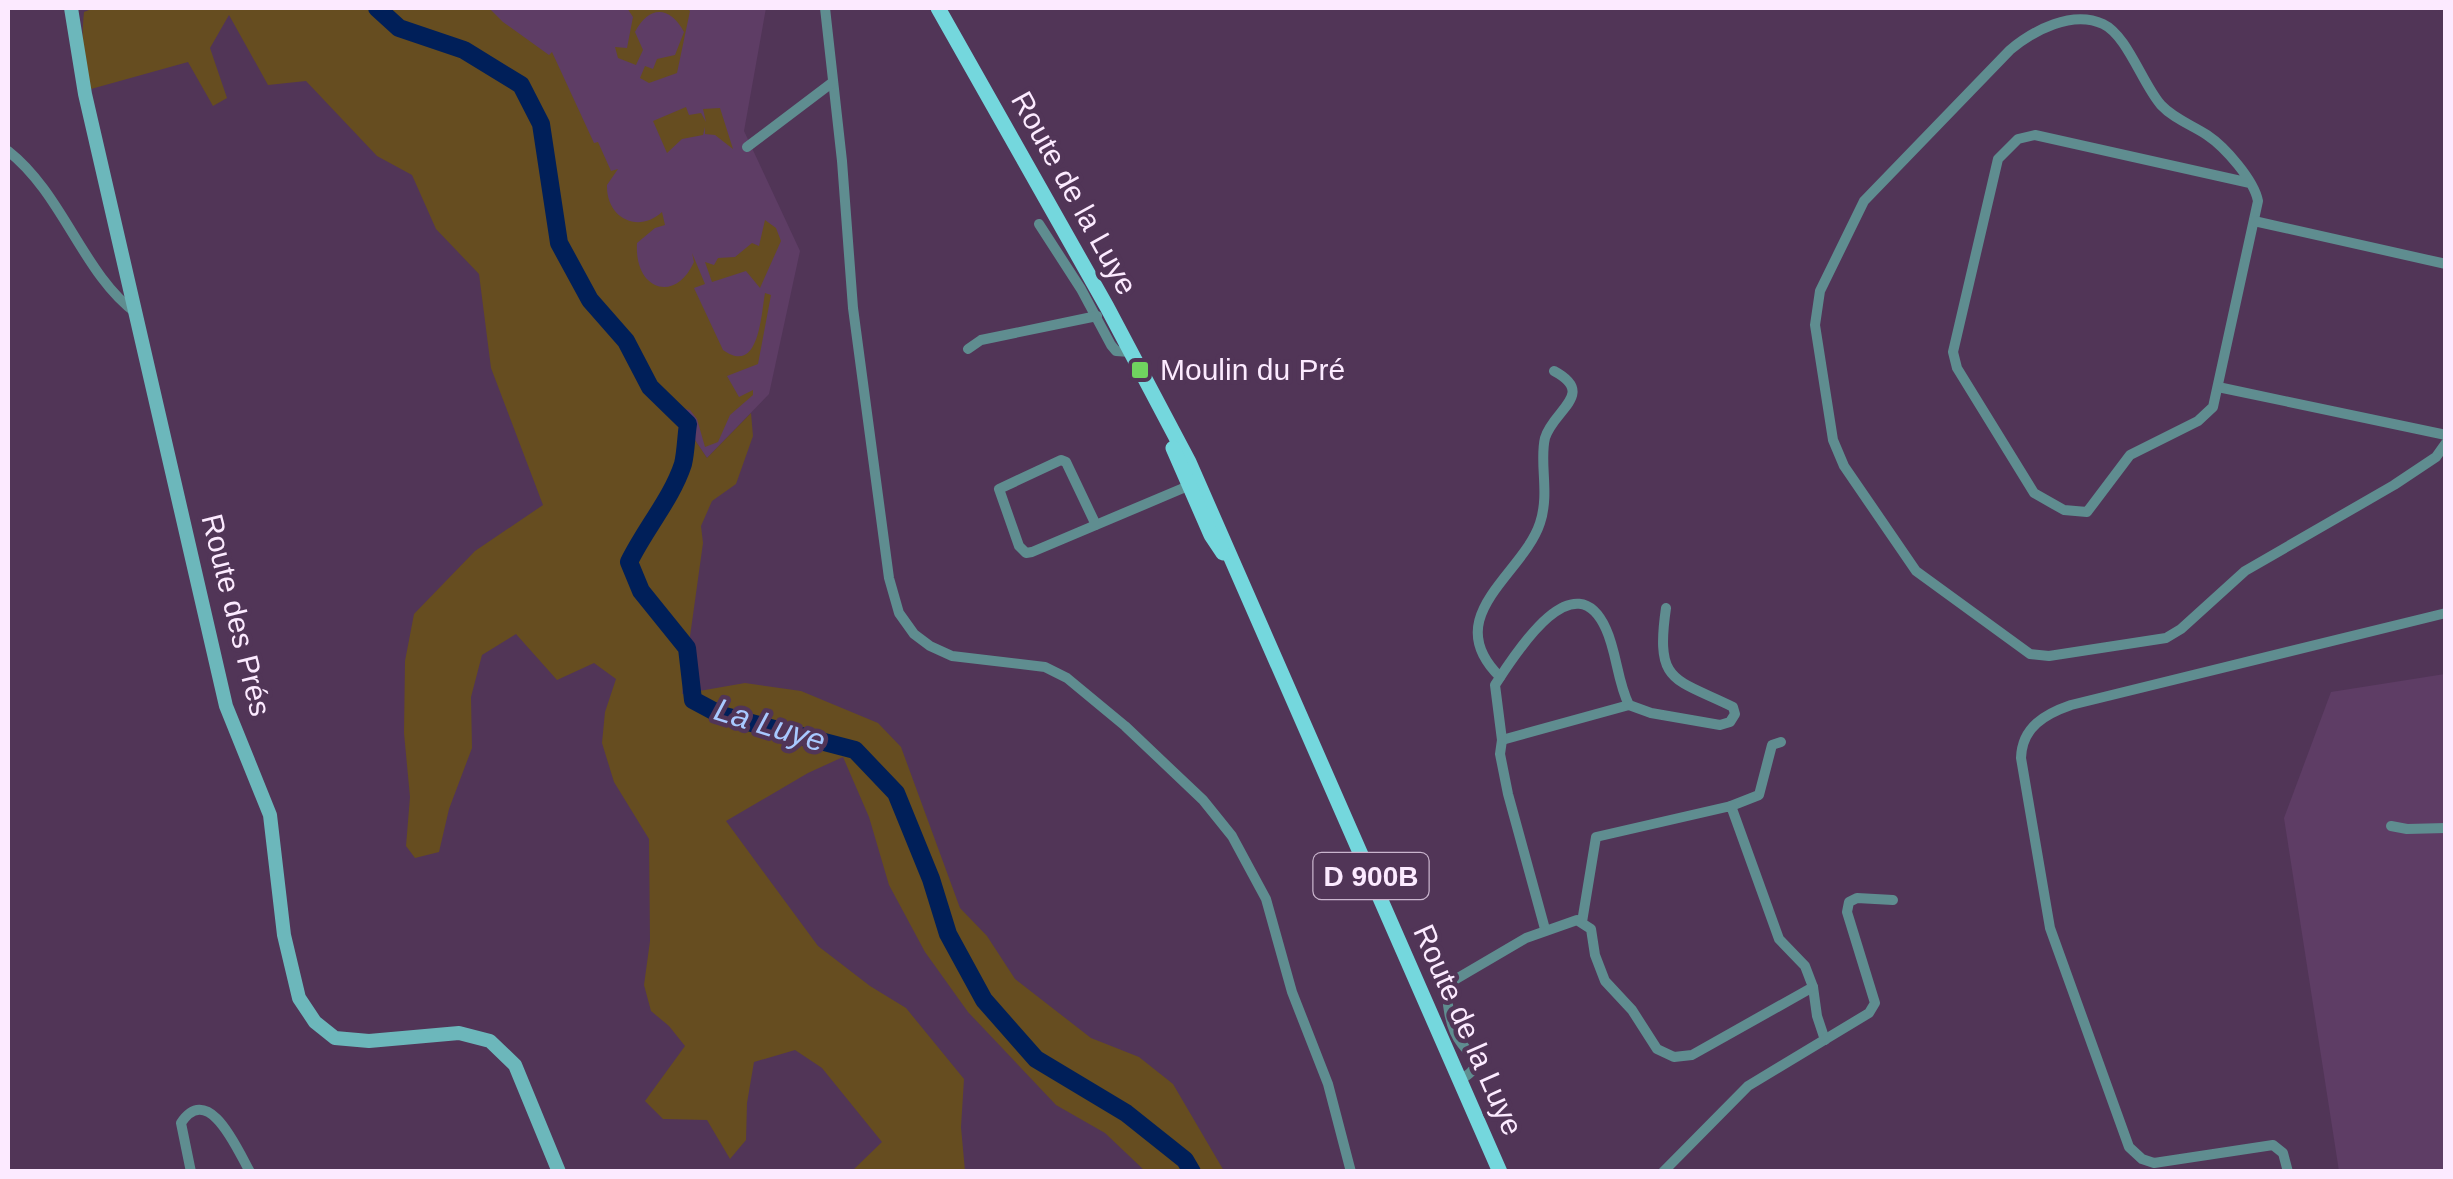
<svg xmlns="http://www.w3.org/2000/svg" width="2453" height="1179" font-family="Arial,sans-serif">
  <rect width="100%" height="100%" fill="#513557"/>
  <g fill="#5e3d65">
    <path d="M449,8H766L744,131L800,251L769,394L707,458L660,389Z"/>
    <path d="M2445,674V1171H2339L2284,818L2331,692Z"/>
  </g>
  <g fill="#664d20">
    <path d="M94,8H489L503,22L549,55L552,52L594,143L598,142L611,171L618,169L607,185C606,218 638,234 662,212L665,225L655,228L637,243C634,290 675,304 694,262L692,253L705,284L694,288L723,350C759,376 761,315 765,293L771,295L758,364L727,376L739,397L753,390V395L730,415L718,442L705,447L697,419L690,410L673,407L707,458L751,413L753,436L736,484L712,501L701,526L703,543L682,694L745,683L801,691L878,723L901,747L960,908L987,936L1015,979L1091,1038L1139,1057L1173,1084L1224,1171H1145L1105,1133L1056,1105L968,1012L925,952L889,885L869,817L843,757L808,773L726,821L818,946L870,986L906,1008L964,1079L961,1127L965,1171H852L882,1142L822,1068L795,1050L754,1062L747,1103L746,1140L730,1159L707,1120L663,1119L645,1101L685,1046L669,1026L651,1011L644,985L650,941L649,839L614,782L602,743L605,712L616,679L594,663L557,680L516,634L482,655L471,697L472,748L449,809L439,852L415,858L406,846L410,797L404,733L405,661L414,614L475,551L543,505L491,368L479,274L436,229L412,175L377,156L306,81L268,85L229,15L210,48L227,98L213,106L188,62L91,89C83,63 81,40 84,12Z"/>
    <path d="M627,8H687L690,11L677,73L649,83L640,78L645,66L653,69L657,59L675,55L684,32C670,6 649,5 635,32L643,50L636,65L618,58L615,47L627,48L633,17Z"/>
    <path d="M686,107L689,115L701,113L706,122L703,109L720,108L733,149L715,135L705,134V127L703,135L682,139L667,153L653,121Z"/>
    <path d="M765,220L776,228L781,241L760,288L746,271L712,282L705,262L714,265L718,258L735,257L752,243L759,246Z"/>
  </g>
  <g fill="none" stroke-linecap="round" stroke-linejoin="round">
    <path stroke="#001f59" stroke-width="18" d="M377,8L399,28L464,50L521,85L541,124L559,243L590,300L626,341L650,387L688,424C686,437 686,451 683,464C672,498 645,529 629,562L641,591L687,648L693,700L721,715L855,750L896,793L931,879L948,934L984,1000L1036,1059L1126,1113L1185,1160L1192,1172"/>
    <g stroke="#5f8d90" stroke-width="10">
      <path d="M825,8L842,161L853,308L889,578L899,613L914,634L930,646L952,656L1045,667L1067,678L1125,726L1203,800L1232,836L1266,899L1292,992L1328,1084L1351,1172"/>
      <path d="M747,147L833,82"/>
      <path d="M8,151C63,194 83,274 136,313"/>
      <path d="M2250,183L2035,135L2018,139L1998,159L1953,352L1957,368L2034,493L2064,510L2087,512L2130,455L2198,421L2213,407L2258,201C2254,180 2225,147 2207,135C2192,125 2174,119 2161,105C2143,85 2127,35 2103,24C2072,10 2034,30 2010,50L1864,201L1820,291L1815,325L1833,440L1844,466L1916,571L2030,654L2049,656L2166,638L2181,629L2245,571L2394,485L2436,457L2446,443"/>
      <path d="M2254,221L2446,264"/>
      <path d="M1039,224L1081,289L1111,345L1116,351L1130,352"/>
      <path d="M968,349L981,340L1097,316"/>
      <path d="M2218,387L2446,435"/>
      <path d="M1096,525L1066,462L1061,460L999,489L1019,546L1026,553L1032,552L1181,489L1192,484"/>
      <path d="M1500,677C1438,616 1523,575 1540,523C1550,493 1539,462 1545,438C1553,410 1597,394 1554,371"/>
      <path d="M1502,740L1629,705"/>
      <path d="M1731,806L1759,795L1772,745L1781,742"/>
      <path d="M2391,826L2407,829L2446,828"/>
      <path d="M1545,929L1508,794L1500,754L1502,740L1495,685C1514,656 1574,558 1606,629C1617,653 1617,681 1629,705L1651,713L1720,725L1730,722L1735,714L1733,707C1674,678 1655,684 1666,608"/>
      <path d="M1813,987L1817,1016L1825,1040"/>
      <path d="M1460,1080C1485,1065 1475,1060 1462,1044C1451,1031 1443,997 1451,982L1526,938L1577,920L1591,929L1595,955L1605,981L1632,1010L1657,1049L1674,1057L1692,1055L1813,987L1805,966L1779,939L1731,806L1596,837L1582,922"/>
      <path d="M191,1172L181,1123C209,1081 238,1151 250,1172"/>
      <path d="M1663,1172L1748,1086L1869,1013L1875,1003L1847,912L1849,902L1857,898L1893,900"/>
      <path d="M2288,1172L2283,1153L2273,1145L2154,1163L2142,1159L2129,1147L2050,928L2021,758C2022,727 2045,714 2071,705L2446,613"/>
    </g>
    <path stroke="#6cb7bb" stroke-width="14" d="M71,8L85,94L226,706L270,815L284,935L299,998L315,1022L335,1038L369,1041L459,1033L490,1041L515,1065L559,1172"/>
    <g stroke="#74d7dd" stroke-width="15">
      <path d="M938,8L1107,307L1189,462L1500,1172"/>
      <path d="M1173,448L1211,535L1223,553"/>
    </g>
  </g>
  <rect fill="#70d35f" stroke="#513557" stroke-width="4" x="1130" y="360" width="20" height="20" rx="5"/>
  <g text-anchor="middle" stroke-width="9" stroke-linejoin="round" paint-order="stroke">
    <rect fill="#513557" stroke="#c9b4cd" stroke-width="2.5" x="1313.5" y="853" width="115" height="46" rx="8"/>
    <g font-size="28" font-weight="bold" fill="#fceaff">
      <text x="1371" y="886">D 900B</text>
    </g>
    <g font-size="30" fill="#fceaff" stroke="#513557">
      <text transform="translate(1074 193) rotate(61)" y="10">Route de la Luye</text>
      <text transform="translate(236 615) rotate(76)" y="10">Route des Prés</text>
      <text transform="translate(1468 1030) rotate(66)" y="10">Route de la Luye</text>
    </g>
    <g font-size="30" fill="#fceaff" stroke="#513557" text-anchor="start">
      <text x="1160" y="380">Moulin du Pré</text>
    </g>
    <g font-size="32" font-style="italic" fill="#a8c9ff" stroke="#513557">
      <text transform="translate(770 725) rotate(17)" y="11">La Luye</text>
    </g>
  </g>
  <rect width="2453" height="1179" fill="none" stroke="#fceaff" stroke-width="20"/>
</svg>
